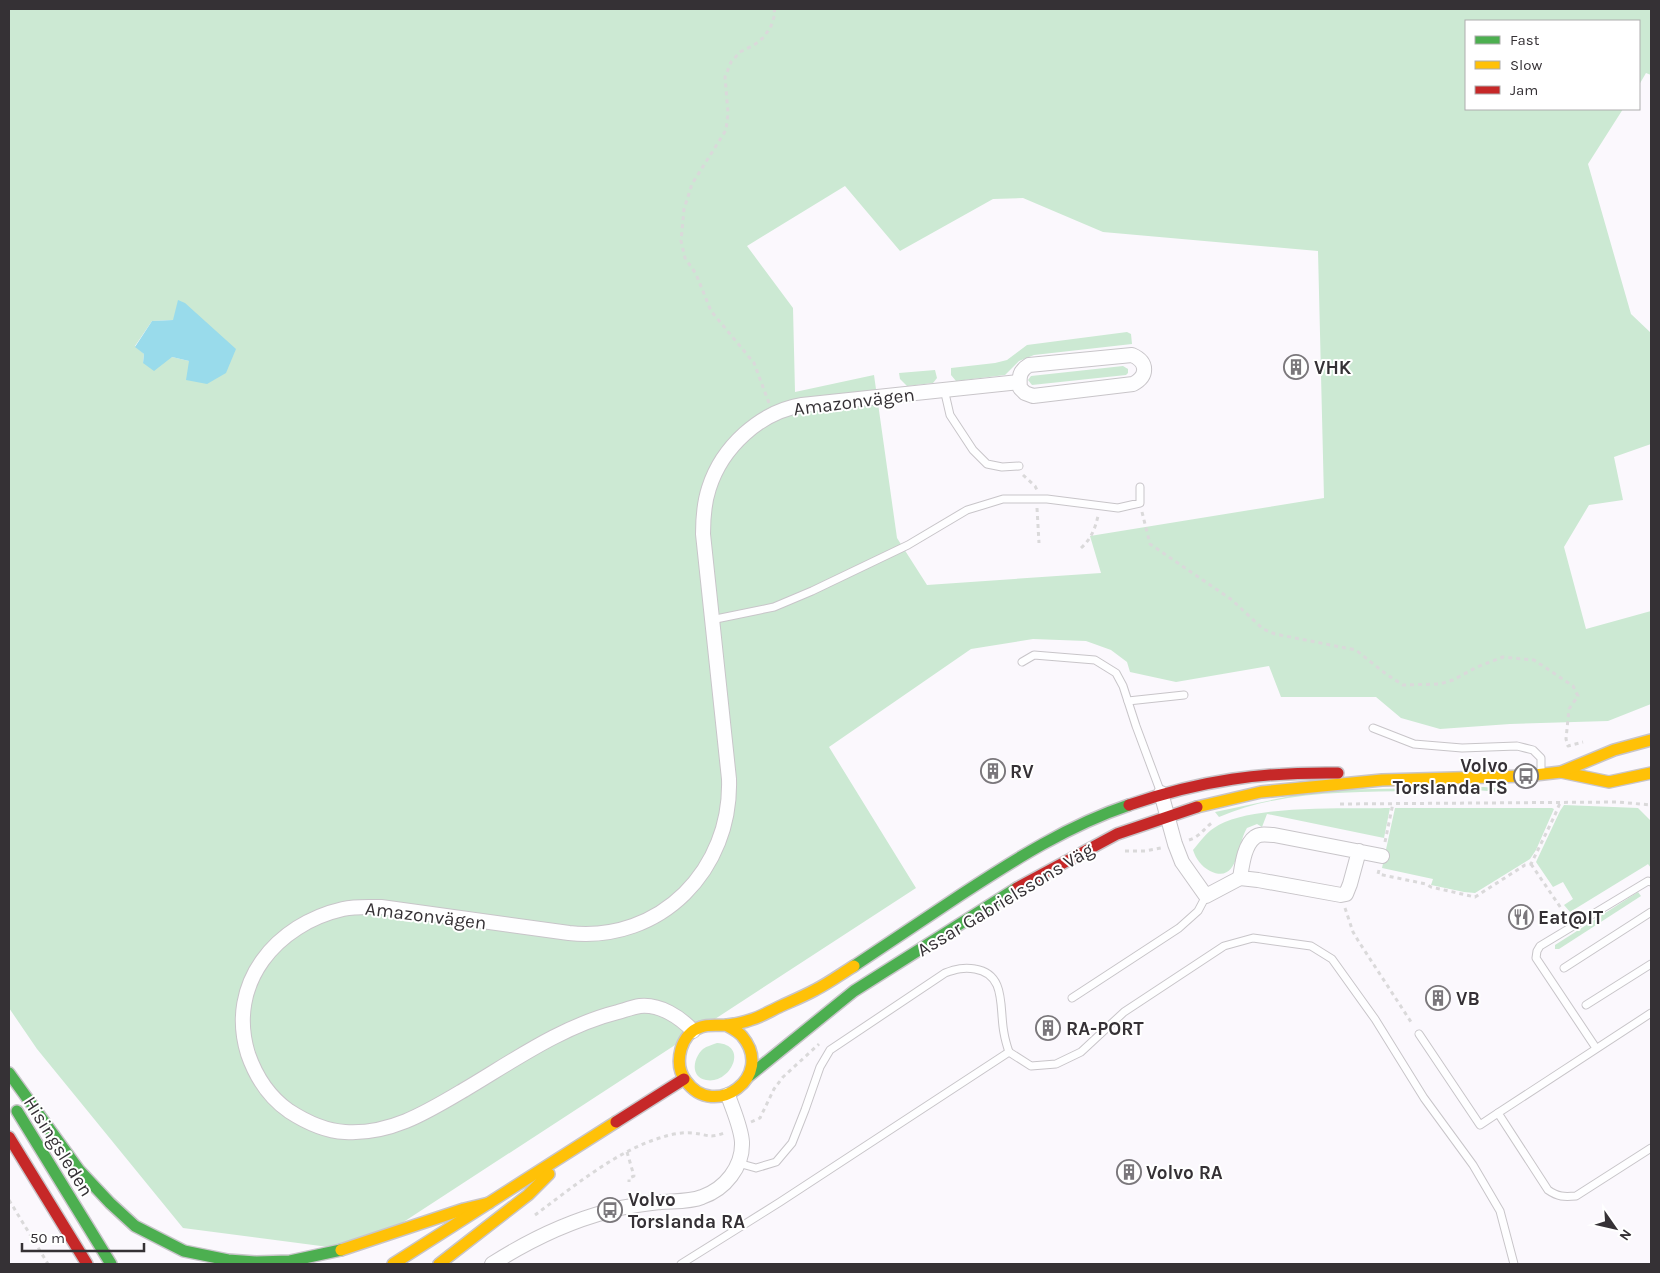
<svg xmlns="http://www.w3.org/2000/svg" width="1660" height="1273" font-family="Karla,sans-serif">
  <rect width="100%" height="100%" fill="#fbf8fd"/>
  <g fill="#cce9d3" fill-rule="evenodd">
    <path d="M9,9H1651V75L1646,73L1639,85V21H1466V109H1623L1588,164L1631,314L1651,333V444L1614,457L1623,500L1589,505L1564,547L1586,629L1651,611V704L1608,721L1510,724L1440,729L1401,718L1376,697H1281L1269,666L1176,682L1130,672L1127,662L1111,650L1086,641L1033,639L971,649L829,747L916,888L359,1251L183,1228L37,1049L9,1008ZM845,186L900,251L993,199L1023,198L1103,232L1318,251L1324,498L1090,536L1101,573L927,585L897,538L874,375L795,392L793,308L747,246ZM173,320L207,384L189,361L172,357L143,363L144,354L135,346L152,321Z"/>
    <path d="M1127,332L1131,334L1132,344L1034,355L1019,361L1005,375L956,381L951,375V368L995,363L1007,360L1027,345Z"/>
    <path d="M1123,366L1128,369V373L1126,375L1032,385L1028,380L1031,376Z"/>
    <path d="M935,370L937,378L933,383L907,386L900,379L899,373Z"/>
    <path d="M1484,787L1506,789V793C1476,789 1445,790 1414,791C1351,792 1278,791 1219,817L1215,812L1319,790Z"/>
    <path d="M1564,805L1638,808L1651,821V868L1648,864L1645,866L1570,912L1564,905L1573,899L1563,882L1553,887L1536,862L1560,811Z"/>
    <path d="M1390,808L1384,838L1267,814L1262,827L1257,824L1247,828C1237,843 1239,885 1210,871C1201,866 1196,859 1193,850C1199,843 1206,833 1214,828C1248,804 1347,809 1390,808Z"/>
    <path d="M1395,808H1552L1554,809L1536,850L1530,859L1475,893L1464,892L1431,885L1433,879L1382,868Z"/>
    <path d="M1638,892L1641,896L1559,949H1555V945Z"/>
    <path d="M717,1043C750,1045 730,1085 706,1080C690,1077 693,1058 703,1049C707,1046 712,1045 717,1043Z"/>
  </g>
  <path fill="#99dbeb" d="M178,300L185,303L236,349L226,373L207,384L186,380L189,361L172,357L154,371L143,363L144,354L135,347L152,321L173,320Z"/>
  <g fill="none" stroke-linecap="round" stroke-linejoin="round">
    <defs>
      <g id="lane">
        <path d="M944,389L950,415L973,450L987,464L1002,467L1019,466"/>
        <path d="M711,620L774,607L812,591L908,545L967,510L1003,499H1047L1118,508L1140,503V487"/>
        <path d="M1022,662L1034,655L1095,660L1116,673L1123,686L1136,726L1161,793"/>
        <path d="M1128,701L1184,695"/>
        <path d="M1373,728L1414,744L1462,748L1517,746L1533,750L1541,758V772"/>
        <path d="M1564,968L1651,912"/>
        <path d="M1072,998L1179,928L1198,911L1206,896"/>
        <path d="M1586,1005L1651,964"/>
        <path d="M1651,1013L1498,1113L1548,1190C1558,1197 1564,1197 1576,1196L1651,1148"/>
        <path d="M1419,1034L1480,1125L1498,1113"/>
        <path d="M1596,1048L1536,958L1537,951L1540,946L1648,881L1651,882"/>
        <path d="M1009,1052L1031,1066L1056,1064L1081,1052L1124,1012L1224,946L1253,938L1311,946L1332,959L1375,1019L1424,1098L1473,1165L1500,1211L1514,1264"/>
        <path d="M738,1163L756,1168L776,1162L792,1143L805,1110L820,1067L830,1050L945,973C956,969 964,967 975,969C1007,974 999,1009 1004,1033C1005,1039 1007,1046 1009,1052"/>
        <path d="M681,1264L780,1202L1009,1052"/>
      </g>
      <g id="street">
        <path d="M1132,355C1148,362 1148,376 1133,384L1033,396L1025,393L1020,388C1019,377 1019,371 1029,365Z"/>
        <path d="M1161,793L1175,844L1182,862L1206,896L1240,878"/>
        <path d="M1359,851L1350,884L1346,894L1341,895L1258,880L1240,878C1242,866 1244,845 1255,837C1260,833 1268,835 1274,835L1382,856"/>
        <path d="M693,1031C680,1017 660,1004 640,1006C633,1007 625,1010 618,1012C562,1026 513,1061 464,1090C427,1112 390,1135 345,1132C324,1131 306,1122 289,1111C269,1097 256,1077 248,1054C226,983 277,924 343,909C356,906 369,907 381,907L569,933C661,943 732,869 729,779L703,534C703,518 704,503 709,488C722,447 760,412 802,405L1019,382"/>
        <path d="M492,1264C528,1241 567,1222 609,1211C625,1206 644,1204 661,1202C674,1201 690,1202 702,1197C725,1189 743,1167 742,1142C741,1127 733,1110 728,1095"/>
      </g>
      <g id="fast">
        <path d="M854,966C890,942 926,918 962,894C1014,860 1069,825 1129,805"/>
        <path d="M9,1073L79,1170L110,1203L135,1226L184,1251L228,1260L256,1262L290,1261L341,1250"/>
        <path d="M749,1076L854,991L1017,888"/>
        <path d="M17,1111L111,1264"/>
      </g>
      <g id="slow">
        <path d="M1561,772L1609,782L1651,773"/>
        <path d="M1197,807L1261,792L1382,780L1526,776L1561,772L1614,750L1651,740"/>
        <path d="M726,1025C731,1028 738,1031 742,1036C776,1076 714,1121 686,1081C679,1072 678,1060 681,1049C684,1039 691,1030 701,1027C709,1024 718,1026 727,1025C735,1024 742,1023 750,1020C761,1017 770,1011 781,1006C792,1001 804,996 815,990C829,983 841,974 854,966"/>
        <path d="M341,1250L464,1209L489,1203"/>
        <path d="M393,1264L616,1122"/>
        <path d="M439,1264L528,1195L549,1174"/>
      </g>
      <g id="jam">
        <path d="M1129,805C1202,780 1261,772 1338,773"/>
        <path d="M1017,888L1117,834L1197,807"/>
        <path d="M616,1122L684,1079"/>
        <path d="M9,1137L87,1264"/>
      </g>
    </defs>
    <use href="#lane" stroke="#c8c5c9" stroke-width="9"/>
    <use href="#street" stroke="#c8c5c9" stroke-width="16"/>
    <use href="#fast" stroke="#c8c5c9" stroke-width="14"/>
    <use href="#slow" stroke="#c8c5c9" stroke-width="14"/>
    <use href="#jam" stroke="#c8c5c9" stroke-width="14"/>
    <g stroke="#dad9da" stroke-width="3" stroke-dasharray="4 4" stroke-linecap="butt">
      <path d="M769,403L754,363L711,311L696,274L685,258L681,241L684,209L692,184L726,130L728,113L725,77L731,62L740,52L754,45L764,37L771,26L775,14L774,9"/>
      <path d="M1023,475L1035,486L1037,490"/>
      <path d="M1037,508L1039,543"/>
      <path d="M1142,512L1150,544L1232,600L1263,629L1275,634L1356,650L1386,674L1403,685L1440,684L1453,680L1477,667L1503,657L1534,660L1573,686L1578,696L1569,709L1566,739L1568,746L1583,742"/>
      <path d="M1081,548C1091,539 1095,529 1098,516"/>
      <path d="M1340,804L1618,802L1651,805"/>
      <path d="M1189,840C1201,836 1203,829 1213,822"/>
      <path d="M1385,842L1393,803"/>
      <path d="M1125,851H1145L1161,848"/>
      <path d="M1531,864L1567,917"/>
      <path d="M1379,870L1378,874L1426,884L1431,887L1475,897L1525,865L1531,864L1554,817L1560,803"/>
      <path d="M1345,908L1353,932L1359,942L1413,1025"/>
      <path d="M751,1122L760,1118L774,1089L783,1077L819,1044"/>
      <path d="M627,1152L634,1176L629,1178V1182"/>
      <path d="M9,1200L48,1264"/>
      <path d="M535,1215C573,1187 617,1150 663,1137C672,1134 683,1132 693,1133C710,1135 709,1139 727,1132"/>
    </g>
    <use href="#lane" stroke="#fefeff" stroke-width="7"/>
    <use href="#street" stroke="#fefeff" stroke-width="14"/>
    <use href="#fast" stroke="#4caf50" stroke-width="11"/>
    <use href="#slow" stroke="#ffc107" stroke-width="11"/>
    <use href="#jam" stroke="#c62828" stroke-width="11"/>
  </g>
  <defs>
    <symbol id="building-ring" viewBox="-11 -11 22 22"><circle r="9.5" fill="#fff" stroke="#7a777b" stroke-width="1.5"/><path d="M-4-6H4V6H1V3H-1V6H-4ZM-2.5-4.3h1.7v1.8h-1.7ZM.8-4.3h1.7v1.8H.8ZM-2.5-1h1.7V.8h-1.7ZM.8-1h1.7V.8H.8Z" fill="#7a777b"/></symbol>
    <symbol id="bus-ring" viewBox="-11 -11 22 22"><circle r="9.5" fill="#fff" stroke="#7a777b" stroke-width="1.5"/><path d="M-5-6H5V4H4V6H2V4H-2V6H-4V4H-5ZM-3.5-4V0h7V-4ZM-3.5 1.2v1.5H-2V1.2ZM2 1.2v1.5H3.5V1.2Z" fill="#7a777b"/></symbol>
    <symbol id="restaurant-ring" viewBox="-11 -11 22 22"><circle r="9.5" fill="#fff" stroke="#7a777b" stroke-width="1.5"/><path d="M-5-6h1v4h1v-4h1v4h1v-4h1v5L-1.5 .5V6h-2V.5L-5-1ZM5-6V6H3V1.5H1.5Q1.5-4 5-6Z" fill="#7a777b"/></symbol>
  </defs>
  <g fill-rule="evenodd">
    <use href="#building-ring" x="1282" y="353" width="28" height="28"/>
    <use href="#building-ring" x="979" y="757" width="28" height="28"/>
    <use href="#bus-ring" x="1512" y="762" width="28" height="28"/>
    <use href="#restaurant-ring" x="1507" y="903" width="28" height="28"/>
    <use href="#building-ring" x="1424" y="984" width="28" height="28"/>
    <use href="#building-ring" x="1034" y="1014" width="28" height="28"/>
    <use href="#building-ring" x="1115" y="1158" width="28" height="28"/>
    <use href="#bus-ring" x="596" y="1196" width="28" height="28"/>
  </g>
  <g text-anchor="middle" stroke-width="4" stroke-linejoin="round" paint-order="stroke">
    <g font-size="19" font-weight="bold" fill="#353135" stroke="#fff" text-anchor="start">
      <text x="1314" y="374">VHK</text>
      <text x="1508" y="772" text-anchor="end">Volvo<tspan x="1508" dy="22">Torslanda TS</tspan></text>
      <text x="1010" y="778">RV</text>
      <text x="1538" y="924">Eat@IT</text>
      <text x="1456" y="1005">VB</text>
      <text x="1066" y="1035">RA-PORT</text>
      <text x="1146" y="1179">Volvo RA</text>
      <text x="628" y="1206">Volvo<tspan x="628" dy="22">Torslanda RA</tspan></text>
    </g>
    <g font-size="19" fill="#353135" stroke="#fff">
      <text transform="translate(854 401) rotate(-7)" y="7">Amazonvägen</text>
      <text transform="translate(1005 899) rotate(-31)" y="7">Assar Gabrielssons Väg</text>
      <text transform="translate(426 915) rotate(7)" y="7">Amazonvägen</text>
      <text transform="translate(59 1146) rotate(58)" y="7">Hisingsleden</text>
    </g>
  </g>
  <rect width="1660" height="1273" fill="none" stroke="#353135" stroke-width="20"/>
  <rect x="1465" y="20" width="175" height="90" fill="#ffffff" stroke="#aeadae"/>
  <rect x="1475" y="36" width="25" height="8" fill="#4caf50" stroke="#aeadae"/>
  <text x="1510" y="45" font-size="15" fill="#353135">Fast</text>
  <rect x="1475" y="61" width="25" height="8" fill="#ffc107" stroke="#aeadae"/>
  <text x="1510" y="70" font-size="15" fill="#353135">Slow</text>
  <rect x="1475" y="86" width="25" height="8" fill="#c62828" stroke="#aeadae"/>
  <text x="1510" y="95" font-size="15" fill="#353135">Jam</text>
  <g transform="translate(1615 1228) rotate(124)" stroke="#ffffff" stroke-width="4" paint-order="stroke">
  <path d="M0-4L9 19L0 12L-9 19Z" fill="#353135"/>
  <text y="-8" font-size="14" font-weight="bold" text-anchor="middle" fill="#353135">N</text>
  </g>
  <path d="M22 1243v8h122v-8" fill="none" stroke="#353135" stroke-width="2.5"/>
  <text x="30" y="1243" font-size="15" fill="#353135" stroke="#ffffff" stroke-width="4" paint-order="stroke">50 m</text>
</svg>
